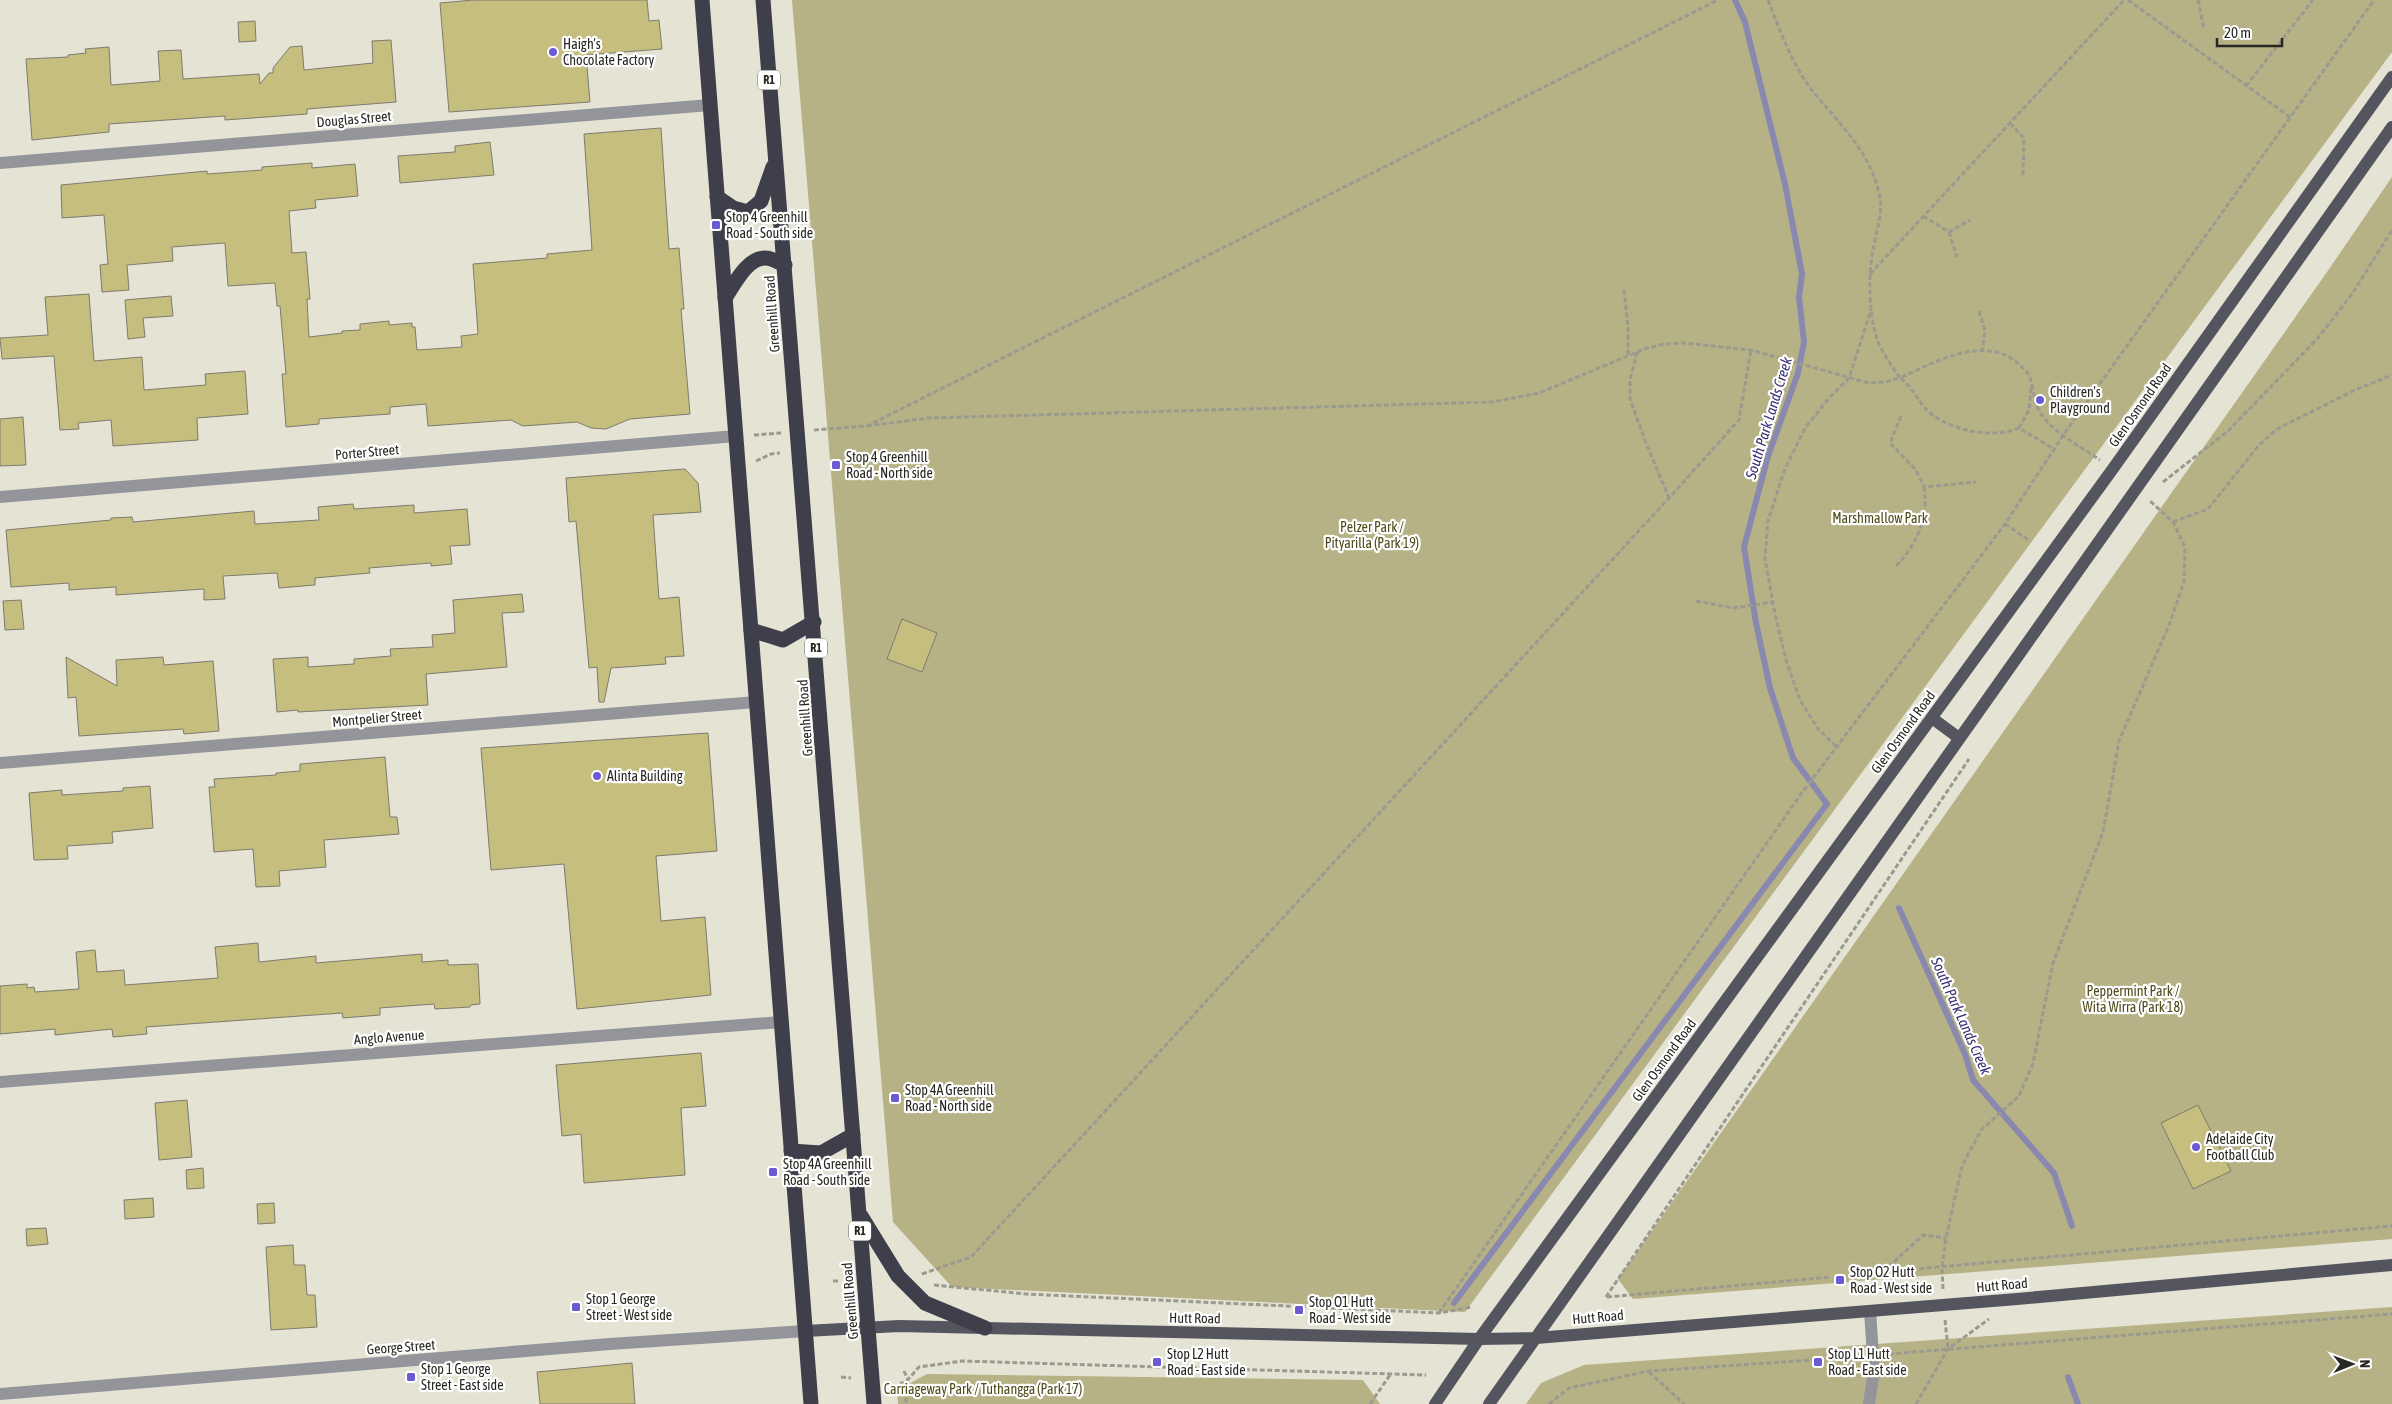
<svg xmlns="http://www.w3.org/2000/svg" width="2392" height="1404" font-family="'Asap Condensed',sans-serif">
  <rect width="100%" height="100%" fill="#e4e3d4"/>
  <g fill="#b7b186">
    <path d="M792,0H2392V52L1465,1312L952,1287L893,1222Z"/>
    <path d="M2392,177V1239L1633,1299L1618,1279L2327,272Z"/>
    <path d="M2392,1307V1404H1526L1541,1383L1584,1365Z"/>
    <path d="M927,1374L1363,1380L1380,1404H898L897,1390Z"/>
  </g>
  <g fill="none" stroke-linecap="round" stroke-linejoin="round">
    <g stroke="#8989b0" stroke-width="6">
      <path d="M1899,908L1965,1054L1973,1080L2054,1173L2072,1226"/>
      <path d="M1454,1303L1827,804L1793,758L1770,688L1756,623L1744,547L1768,456L1798,373L1804,342L1799,297L1802,274L1785,184L1745,22L1735,0"/>
      <path d="M2068,1377L2078,1404"/>
    </g>
  </g>
  <g fill="#c6be7f" stroke="#7d7b6e">
    <path d="M473,0H647L649,21L659,20L662,49L586,55L590,102L449,112L440,3Z"/>
    <path d="M255,21L256,41L239,42L238,22Z"/>
    <path d="M391,40L396,102L307,109V114L225,120V116L109,124V132L32,140L26,59L68,57V55L86,53L85,49L109,47L111,85L160,81L158,51L181,50L183,79L259,74L260,84L269,73H273V68L290,47L302,46L304,70L373,63L372,41Z"/>
    <path d="M661,128L669,249L679,248L684,309H681L690,414L630,419L606,429L591,428L577,422L523,426L511,420L428,426L426,404L390,407V414L319,419V424L286,427L282,374H286L280,306H277L275,283L228,286L225,243L172,247L173,261L127,265L129,290L102,292L100,265L108,264L104,215L62,218L61,185L207,171V174L262,170V167L312,163V168L355,164L358,196L315,200L316,208L289,211L292,253L306,252L310,299H307L309,337L342,333V331L360,330V324L389,321V325L412,323V327H415L417,350L462,347L461,336L478,334L473,264L547,258V254L592,250L584,134Z"/>
    <path d="M490,142L494,175L400,183L398,156L455,152V146Z"/>
    <path d="M89,294L94,361L142,357L144,390L206,385L205,374L245,371L248,414L197,418L198,440L113,446L111,420L78,423L79,429L60,430L54,356L2,359L0,338L48,335L45,297Z"/>
    <path d="M171,296L173,316L143,318L145,337L128,339L125,300Z"/>
    <path d="M23,417L26,465L0,466V419Z"/>
    <path d="M685,469L698,483L701,512L653,515L659,599L679,597L684,656L665,657L666,664L611,668L604,702H599L597,667L589,668L576,521L569,522L566,478Z"/>
    <path d="M353,504L354,509L414,505V513L467,509L470,545L450,546L452,564L431,566V563L369,568L370,573L315,578V585L279,588L277,573L223,576L225,599L204,600V589L116,595V587L69,590V583L11,587L6,530L111,520V518L132,517L133,522L254,511L255,524L319,520L318,507Z"/>
    <path d="M522,594L524,612L502,613L507,667L426,674L428,705L298,712V710L277,712L273,659L308,657V667L354,664V659L391,656L390,649L433,647L432,635L455,633L453,600Z"/>
    <path d="M21,600L24,629L5,630L3,601Z"/>
    <path d="M902,619L937,633L922,672L887,659Z"/>
    <path d="M66,657L117,686L116,660L163,657L164,665L213,661L219,731L184,734L183,729L79,736L76,697L68,698Z"/>
    <path d="M708,733L717,851L656,856L661,921L705,917L711,995L577,1009L564,864L491,870L481,748Z"/>
    <path d="M385,757L390,817H397L399,834L324,840L326,867L279,871L280,886L256,887L253,849L214,852L209,787H215L214,779L276,775V773L300,771V764Z"/>
    <path d="M150,786L153,828L112,832L113,843L67,846L68,859L34,860L29,793L62,790V795L123,791V788Z"/>
    <path d="M258,943L259,962L316,956V963L422,954V962L448,960V965L478,964L480,1004L471,1005L470,1007L435,1009L434,1004L380,1008V1015L343,1018L342,1013L146,1027L147,1034L113,1037L112,1029L55,1035V1029L0,1034V986L27,984V988L34,987L35,992L79,989L76,952L95,950L97,972L124,970L125,985L218,978L215,947Z"/>
    <path d="M701,1053L706,1106L681,1108L685,1175L584,1183L581,1134L562,1136L556,1065Z"/>
    <path d="M187,1100L192,1157L159,1160L155,1103Z"/>
    <path d="M2198,1105L2231,1171L2193,1189L2161,1123Z"/>
    <path d="M203,1168L204,1188L187,1189L186,1170Z"/>
    <path d="M153,1198L154,1217L125,1219L124,1200Z"/>
    <path d="M274,1203L275,1223L258,1224L257,1204Z"/>
    <path d="M46,1228L48,1244L27,1246L26,1229Z"/>
    <path d="M293,1245L294,1265H305L307,1295H315L317,1327L271,1330L266,1247Z"/>
    <path d="M632,1363L635,1404H540L537,1372Z"/>
  </g>
  <g fill="none" stroke-linecap="round" stroke-linejoin="round">
    <g stroke="#9b9a8f" stroke-width="3" stroke-dasharray="5 2.5" stroke-linecap="butt">
      <path d="M1768,0C1780,30 1791,62 1811,89C1837,122 1869,149 1879,193C1884,211 1877,227 1874,245C1868,274 1868,310 1877,339C1882,353 1892,366 1900,378C1933,363 1985,333 2019,364C2022,368 2027,371 2029,375C2034,387 2033,402 2040,412C2053,433 2080,446 2100,460"/>
      <path d="M2128,0L2290,117"/>
      <path d="M2198,0L2204,29"/>
      <path d="M2246,86L2313,0"/>
      <path d="M2010,123L2024,138L2023,175"/>
      <path d="M1923,216L1949,232L1970,220"/>
      <path d="M1949,232L1957,257"/>
      <path d="M1870,274L2124,0"/>
      <path d="M1624,290L1628,327V356"/>
      <path d="M1979,311L1985,331L1982,351"/>
      <path d="M1637,352L1630,380V399L1644,438L1669,498"/>
      <path d="M1901,416L1890,443L1916,470L1924,487L1976,482"/>
      <path d="M867,426L929,418L1492,402L1539,393L1647,348L1664,344L1683,343L1751,350L1869,383L1885,382L1900,378C1916,390 1917,402 1930,413C1952,431 1994,439 2019,428L2054,449"/>
      <path d="M2019,428L2029,410L2031,387"/>
      <path d="M814,430L867,426L1718,0"/>
      <path d="M754,435L781,433"/>
      <path d="M756,461L771,454L780,453"/>
      <path d="M2163,482L2228,431L2318,338L2352,294L2392,230"/>
      <path d="M2173,522L2208,509L2259,445L2277,429L2355,390L2392,375"/>
      <path d="M2005,524L2030,541"/>
      <path d="M1896,566C1917,544 1929,518 1924,487"/>
      <path d="M1696,601L1733,608L1773,602"/>
      <path d="M1836,746L1818,729L1800,700L1787,663L1776,619L1765,559L1768,521L1784,471L1805,428L1830,397L1849,378L1871,310"/>
      <path d="M1882,1272L2392,1226"/>
      <path d="M1883,1272L1923,1235L1946,1238"/>
      <path d="M922,1274L971,1257L1669,498L1739,420L1751,350"/>
      <path d="M833,1281H840"/>
      <path d="M934,1285L1026,1294L1439,1313L1472,1307"/>
      <path d="M1943,1289L1942,1267L1946,1238L1962,1166L1981,1130L2019,1096L2033,1063L2053,963L2103,832L2119,741L2169,625L2184,582L2185,547L2173,522L2149,500"/>
      <path d="M1606,1297L1969,759"/>
      <path d="M1607,1297L1831,1277"/>
      <path d="M1439,1313L1801,794L2005,524L2064,434L2374,0"/>
      <path d="M1945,1320L1948,1349"/>
      <path d="M1889,1354L2392,1314"/>
      <path d="M904,1371L908,1380"/>
      <path d="M1649,1372L1684,1404"/>
      <path d="M841,1377L851,1378"/>
      <path d="M900,1383H905L919,1367L962,1361L1426,1375"/>
      <path d="M905,1383L906,1404"/>
      <path d="M1370,1404L1390,1375"/>
      <path d="M1549,1404L1569,1388L1649,1371L1856,1357"/>
      <path d="M1916,1404L1948,1349L1989,1319"/>
    </g>
    <g stroke="#94949b" stroke-width="12">
      <path d="M0,163L710,105"/>
      <path d="M0,497L736,436"/>
      <path d="M0,763L756,702"/>
      <path d="M0,1082L781,1022"/>
      <path d="M0,1394L610,1344L805,1331"/>
      <path d="M1869,1404L1874,1371L1870,1311"/>
    </g>
    <g stroke="#555560" stroke-width="12">
      <path d="M1932,718L1959,738"/>
      <path d="M805,1331L899,1326L1479,1339L1536,1338L2017,1299L2392,1265"/>
      <path d="M1435,1404L1479,1339L2112,470L2392,77"/>
      <path d="M1489,1404L2392,127"/>
    </g>
    <g stroke="#3f3f4b" stroke-width="15">
      <path d="M702,0L811,1404"/>
      <path d="M763,0L874,1404"/>
      <path d="M717,197L733,208L748,212L761,201L773,167"/>
      <path d="M725,298C734,285 747,257 766,258C772,258 779,263 785,265"/>
      <path d="M751,630L783,640L814,622"/>
      <path d="M791,1151L821,1153L853,1135"/>
      <path d="M861,1216L898,1276L925,1303L985,1328"/>
    </g>
  </g>
  <g fill="#6a5bd4" stroke="#fff" stroke-width="2">
    <circle cx="553" cy="52" r="5"/>
    <rect x="711" y="220" width="10" height="10" rx="2.5"/>
    <circle cx="2040" cy="400" r="5"/>
    <rect x="831" y="460" width="10" height="10" rx="2.5"/>
    <circle cx="597" cy="776" r="5"/>
    <rect x="890" y="1093" width="10" height="10" rx="2.5"/>
    <circle cx="2196" cy="1147" r="5"/>
    <rect x="768" y="1167" width="10" height="10" rx="2.5"/>
    <rect x="1835" y="1275" width="10" height="10" rx="2.5"/>
    <rect x="571" y="1302" width="10" height="10" rx="2.5"/>
    <rect x="1294" y="1305" width="10" height="10" rx="2.5"/>
    <rect x="1152" y="1357" width="10" height="10" rx="2.5"/>
    <rect x="1813" y="1357" width="10" height="10" rx="2.5"/>
    <rect x="406" y="1372" width="10" height="10" rx="2.5"/>
  </g>
  <g text-anchor="middle" stroke-width="4.5" stroke-linejoin="round" paint-order="stroke">
    <g fill="#fff" stroke="#686864" stroke-width="1">
      <rect x="758" y="70.5" width="22" height="19" rx="4"/>
      <rect x="805" y="638.5" width="22" height="19" rx="4"/>
      <rect x="849" y="1221.5" width="22" height="19" rx="4"/>
    </g>
    <g font-size="12" font-weight="bold" fill="#282722">
      <text x="769" y="84">R1</text>
      <text x="816" y="652">R1</text>
      <text x="860" y="1235">R1</text>
    </g>
    <g font-size="14" fill="#282722" stroke="#fff" text-anchor="start">
      <text x="563" y="49">Haigh's<tspan x="563" dy="16">Chocolate Factory</tspan></text>
      <text x="726" y="222">Stop 4 Greenhill<tspan x="726" dy="16">Road - South side</tspan></text>
      <text x="2050" y="397">Children's<tspan x="2050" dy="16">Playground</tspan></text>
      <text x="846" y="462">Stop 4 Greenhill<tspan x="846" dy="16">Road - North side</tspan></text>
      <text x="607" y="781">Alinta Building</text>
      <text x="905" y="1095">Stop 4A Greenhill<tspan x="905" dy="16">Road - North side</tspan></text>
      <text x="2206" y="1144">Adelaide City<tspan x="2206" dy="16">Football Club</tspan></text>
      <text x="783" y="1169">Stop 4A Greenhill<tspan x="783" dy="16">Road - South side</tspan></text>
      <text x="1850" y="1277">Stop O2 Hutt<tspan x="1850" dy="16">Road - West side</tspan></text>
      <text x="586" y="1304">Stop 1 George<tspan x="586" dy="16">Street - West side</tspan></text>
      <text x="1309" y="1307">Stop O1 Hutt<tspan x="1309" dy="16">Road - West side</tspan></text>
      <text x="1167" y="1359">Stop L2 Hutt<tspan x="1167" dy="16">Road - East side</tspan></text>
      <text x="1828" y="1359">Stop L1 Hutt<tspan x="1828" dy="16">Road - East side</tspan></text>
      <text x="421" y="1374">Stop 1 George<tspan x="421" dy="16">Street - East side</tspan></text>
    </g>
    <g font-size="14" fill="#282722" stroke="#fff">
      <text transform="translate(354 119) rotate(-5)" y="5">Douglas Street</text>
      <text transform="translate(772 314) rotate(-94)" y="5">Greenhill Road</text>
      <text transform="translate(2140 405) rotate(-55)" y="5">Glen Osmond Road</text>
      <text transform="translate(367 452) rotate(-5)" y="5">Porter Street</text>
      <text transform="translate(377 718) rotate(-5)" y="5">Montpelier Street</text>
      <text transform="translate(805 718) rotate(-94)" y="5">Greenhill Road</text>
      <text transform="translate(1903 732) rotate(-54)" y="5">Glen Osmond Road</text>
      <text transform="translate(389 1037) rotate(-4)" y="5">Anglo Avenue</text>
      <text transform="translate(1664 1060) rotate(-54)" y="5">Glen Osmond Road</text>
      <text transform="translate(2002 1285) rotate(-5)" y="5">Hutt Road</text>
      <text transform="translate(850 1301) rotate(-95)" y="5">Greenhill Road</text>
      <text transform="translate(1598 1317) rotate(-5)" y="5">Hutt Road</text>
      <text transform="translate(1195 1318) rotate(1)" y="5">Hutt Road</text>
      <text transform="translate(401 1347) rotate(-4)" y="5">George Street</text>
    </g>
    <g font-size="14" fill="#504a1a" stroke="#fff">
      <text x="1880" y="523">Marshmallow Park</text>
      <text x="1372" y="532">Pelzer Park /<tspan x="1372" dy="16">Pityarilla (Park 19)</tspan></text>
      <text x="2133" y="996">Peppermint Park /<tspan x="2133" dy="16">Wita Wirra (Park 18)</tspan></text>
      <text x="983" y="1394">Carriageway Park / Tuthangga (Park 17)</text>
    </g>
    <g font-size="15" font-style="italic" fill="#362e72" stroke="#fff">
      <text transform="translate(1769 418) rotate(-73)" y="5">South Park Lands Creek</text>
      <text transform="translate(1961 1016) rotate(66)" y="5">South Park Lands Creek</text>
    </g>
  </g>
  <g transform="translate(2352 1364) rotate(89)" stroke="#ffffff" stroke-width="4" paint-order="stroke">
  <path d="M0-4L9 19L0 12L-9 19Z" fill="#282722"/>
  <text y="-8" font-size="14" font-weight="bold" text-anchor="middle" fill="#282722">N</text>
  </g>
  <path d="M2217 38v8h65v-8" fill="none" stroke="#282722" stroke-width="2.5"/>
  <text x="2224" y="38" font-size="15" fill="#282722" stroke="#ffffff" stroke-width="4" paint-order="stroke">20 m</text>
</svg>
